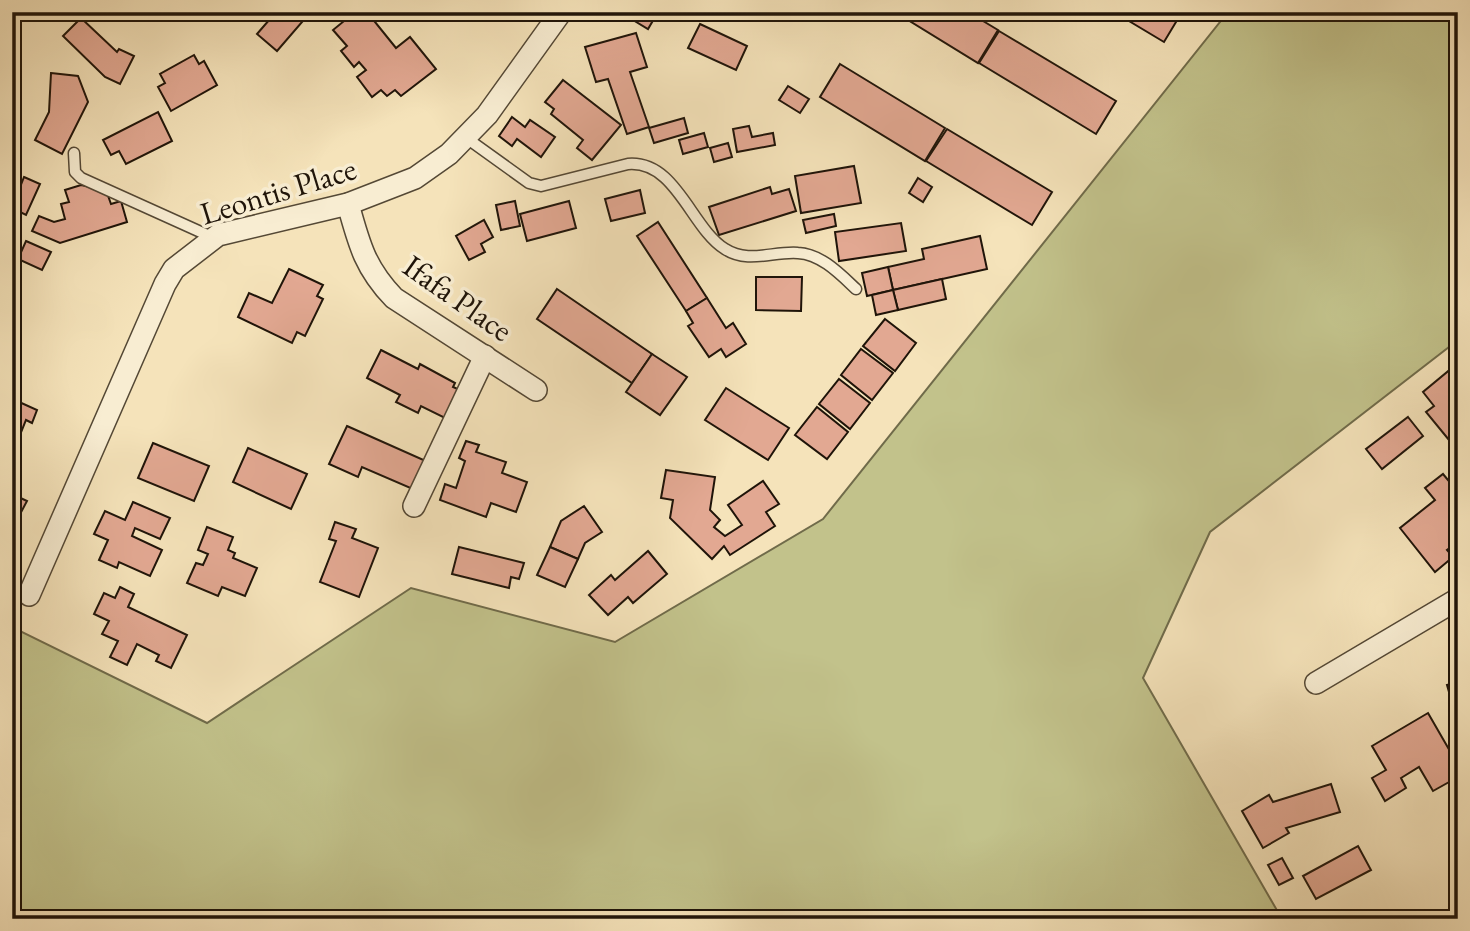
<svg xmlns="http://www.w3.org/2000/svg" width="1470" height="931" font-family="'EB Garamond',serif">
  <rect width="100%" height="100%" fill="#f5e3ba"/>
  <filter id="stains"><feTurbulence type="fractalNoise" baseFrequency=".00286" numOctaves="4"/><feColorMatrix values="0 0 0 0 .2 0 0 0 0 .09 0 0 0 0 .02 0 0 0 .5 -.17"/></filter>
  <radialGradient id="worn" r=".72"><stop offset=".6" stop-color="#630" stop-opacity="0"/><stop offset="1" stop-color="#630" stop-opacity=".3"/></radialGradient>
  <path fill="#c2c28b" stroke="#706b4a" stroke-width="2" d="M1228,12H1458V340L1210,532L1143,678L1282,919H12V627L207,723L411,588L615,642L823,519Z"/>
  <g fill="#e2a892" stroke="#1f1409" stroke-width="2">
    <path d="M276,12L309,14L277,51L257,34Z"/>
    <path d="M355,12H367L396,48L410,37L436,69L401,96L395,90L387,96L381,90L372,97L357,77L366,70L359,62L354,67L341,51L347,46L333,30Z"/>
    <path d="M631,12H658L648,29L628,17Z"/>
    <path d="M895,12H968L998,30L978,63Z"/>
    <path d="M1114,12H1182L1164,42Z"/>
    <path d="M81,18L117,52L119,49L134,56L120,84L105,77L63,36Z"/>
    <path d="M700,24L747,46L736,70L688,48Z"/>
    <path d="M999,31L1116,101L1096,134L979,63Z"/>
    <path d="M636,33L647,67L630,72L649,127L627,134L608,79L596,82L585,47Z"/>
    <path d="M194,55L199,64L204,61L217,85L171,111L158,87L165,83L160,74Z"/>
    <path d="M840,64L945,128L925,161L820,97Z"/>
    <path d="M51,73L78,76L88,102L62,154L35,140L49,112Z"/>
    <path d="M563,80L621,125L592,160L577,148L583,140L551,114L554,109L545,102Z"/>
    <path d="M788,86L809,99L800,113L779,100Z"/>
    <path d="M158,112L172,141L126,164L119,151L111,155L103,140Z"/>
    <path d="M512,117L525,127L530,120L555,137L541,157L517,139L512,146L499,136Z"/>
    <path d="M684,118L688,133L654,143L649,128Z"/>
    <path d="M749,126L752,137L773,133L775,145L737,152L733,129Z"/>
    <path d="M947,129L1052,192L1032,225L926,161Z"/>
    <path d="M704,133L708,147L683,154L679,140Z"/>
    <path d="M728,143L732,157L714,162L710,148Z"/>
    <path d="M854,166L861,203L801,213L795,176Z"/>
    <path d="M24,177L40,184L26,215L12,208Z"/>
    <path d="M918,178L932,187L923,202L909,193Z"/>
    <path d="M81,185L106,190L111,204L121,201L127,222L60,243L32,231L39,216L54,222L65,219L61,204L69,202L65,190Z"/>
    <path d="M770,187L772,194L789,189L796,211L719,235L709,207Z"/>
    <path d="M640,190L645,213L611,221L605,199Z"/>
    <path d="M515,201L520,226L501,230L496,205Z"/>
    <path d="M569,201L576,228L527,241L520,214Z"/>
    <path d="M834,214L836,226L806,233L803,220Z"/>
    <path d="M484,220L493,237L481,244L485,252L469,260L456,236Z"/>
    <path d="M658,222L707,298L686,311L637,236Z"/>
    <path d="M901,223L906,251L839,261L835,232Z"/>
    <path d="M980,236L987,269L893,290L888,267L924,259L922,249Z"/>
    <path d="M26,241L51,252L42,270L18,259Z"/>
    <path d="M888,267L893,290L867,296L862,273Z"/>
    <path d="M289,269L323,285L317,296L323,299L305,336L297,332L292,343L238,317L249,293L272,303Z"/>
    <path d="M756,277H802L801,311L756,310Z"/>
    <path d="M942,279L946,299L898,310L893,290Z"/>
    <path d="M557,289L652,354L632,383L537,319Z"/>
    <path d="M893,290L898,310L876,315L872,295Z"/>
    <path d="M707,298L726,328L733,323L746,344L726,357L721,349L709,357L688,326L693,323L686,311Z"/>
    <path d="M885,319L916,343L895,371L863,346Z"/>
    <path d="M861,349L893,373L872,400L841,375Z"/>
    <path d="M381,350L418,369L420,364L455,383L453,387L460,390L445,418L421,406L418,413L396,402L400,395L367,378Z"/>
    <path d="M652,354L687,377L660,415L626,392Z"/>
    <path d="M1458,363V432L1449,440L1426,412L1434,406L1423,392Z"/>
    <path d="M839,379L870,403L850,429L819,404Z"/>
    <path d="M726,388L789,428L768,460L705,420Z"/>
    <path d="M17,401L37,410L32,423L26,420L12,455V412Z"/>
    <path d="M817,407L848,432L827,459L795,435Z"/>
    <path d="M1408,417L1423,436L1382,469L1366,449Z"/>
    <path d="M347,426L428,462L415,490L362,467L358,477L329,464Z"/>
    <path d="M466,441L479,445L476,452L506,462L502,473L527,482L516,512L491,503L486,517L440,500L445,484L456,488L465,461L459,458Z"/>
    <path d="M153,443L209,466L194,501L138,478Z"/>
    <path d="M248,448L307,474L291,509L233,482Z"/>
    <path d="M666,470L715,477L710,510L720,520L714,527L725,536L742,525L728,505L763,481L779,504L766,512L775,526L730,555L724,546L712,559L670,518L673,500L661,498Z"/>
    <path d="M1443,474L1458,492V542L1447,550L1453,557L1435,572L1400,528L1435,500L1425,488Z"/>
    <path d="M12,494L27,501L18,518L12,515Z"/>
    <path d="M133,502L170,518L160,539L135,528L132,536L162,550L150,576L119,562L117,568L99,560L108,540L94,534L105,511L125,520Z"/>
    <path d="M584,506L602,532L585,543L578,559L550,547L561,521Z"/>
    <path d="M335,522L356,529L352,538L378,548L359,597L320,582L336,541L329,539Z"/>
    <path d="M207,527L233,537L228,550L235,553L233,558L257,568L245,596L222,587L218,596L187,583L196,563L203,565L208,554L198,550Z"/>
    <path d="M459,547L524,563L519,579L511,577L509,588L452,574Z"/>
    <path d="M550,547L578,559L565,587L537,575Z"/>
    <path d="M648,551L667,574L633,603L628,597L608,615L589,595L611,575L615,580Z"/>
    <path d="M120,587L134,594L128,607L187,635L171,668L156,661L159,655L137,644L127,665L110,657L118,641L102,634L109,621L94,614L104,593L115,598Z"/>
    <path d="M1458,682V705L1453,706L1447,685Z"/>
    <path d="M1428,713L1458,765V777L1433,791L1419,767L1401,778L1406,788L1385,801L1372,778L1386,770L1372,746Z"/>
    <path d="M1331,784L1340,812L1286,828L1289,833L1263,848L1242,811L1269,795L1273,802Z"/>
    <path d="M1358,846L1371,870L1316,899L1303,876Z"/>
    <path d="M1282,858L1293,878L1279,885L1268,865Z"/>
  </g>
  <g fill="none" stroke-linecap="round" stroke-linejoin="round">
    <defs>
      <g id="lane">
        <path d="M465,137L529,183L541,186L628,164C676,160 691,228 725,249C748,264 773,251 798,253C821,254 840,274 856,289"/>
        <path d="M74,153L75,172L81,178L214,238"/>
      </g>
      <g id="street">
        <path d="M348,204C359,244 365,268 394,298L536,390"/>
        <path d="M414,506L485,356"/>
        <path d="M29,595L165,284L174,269L218,235L348,204L415,178L449,154L487,115L561,12"/>
        <path d="M1316,683L1458,599"/>
      </g>
    </defs>
    <use href="#lane" stroke="#544835" stroke-width="13"/>
    <use href="#street" stroke="#544835" stroke-width="24"/>
    <use href="#lane" stroke="#f8edd2" stroke-width="10"/>
    <use href="#street" stroke="#f8edd2" stroke-width="21"/>
  </g>
  <g text-anchor="middle" stroke-width="7" stroke-linejoin="round" paint-order="stroke">
    <g font-size="32" fill="#1f1409" stroke="#f8edd2">
      <text transform="translate(278 191) rotate(-17)" y="11">Leontis Place</text>
      <text transform="translate(458 298) rotate(35)" y="11">Ifafa Place</text>
    </g>
  </g>
  <rect width="1470" height="931" fill="none" stroke="#f5e3ba" stroke-width="42"/>
  <rect x="14" y="14" width="1442" height="903" fill="none" stroke="#1f1409" stroke-width="3.5"/>
  <rect x="21" y="21" width="1428" height="889" fill="none" stroke="#1f1409" stroke-width="2"/>
  <rect width="100%" height="100%" filter="url(#stains)"/>
  <rect width="100%" height="100%" fill="url(#worn)"/>
</svg>
